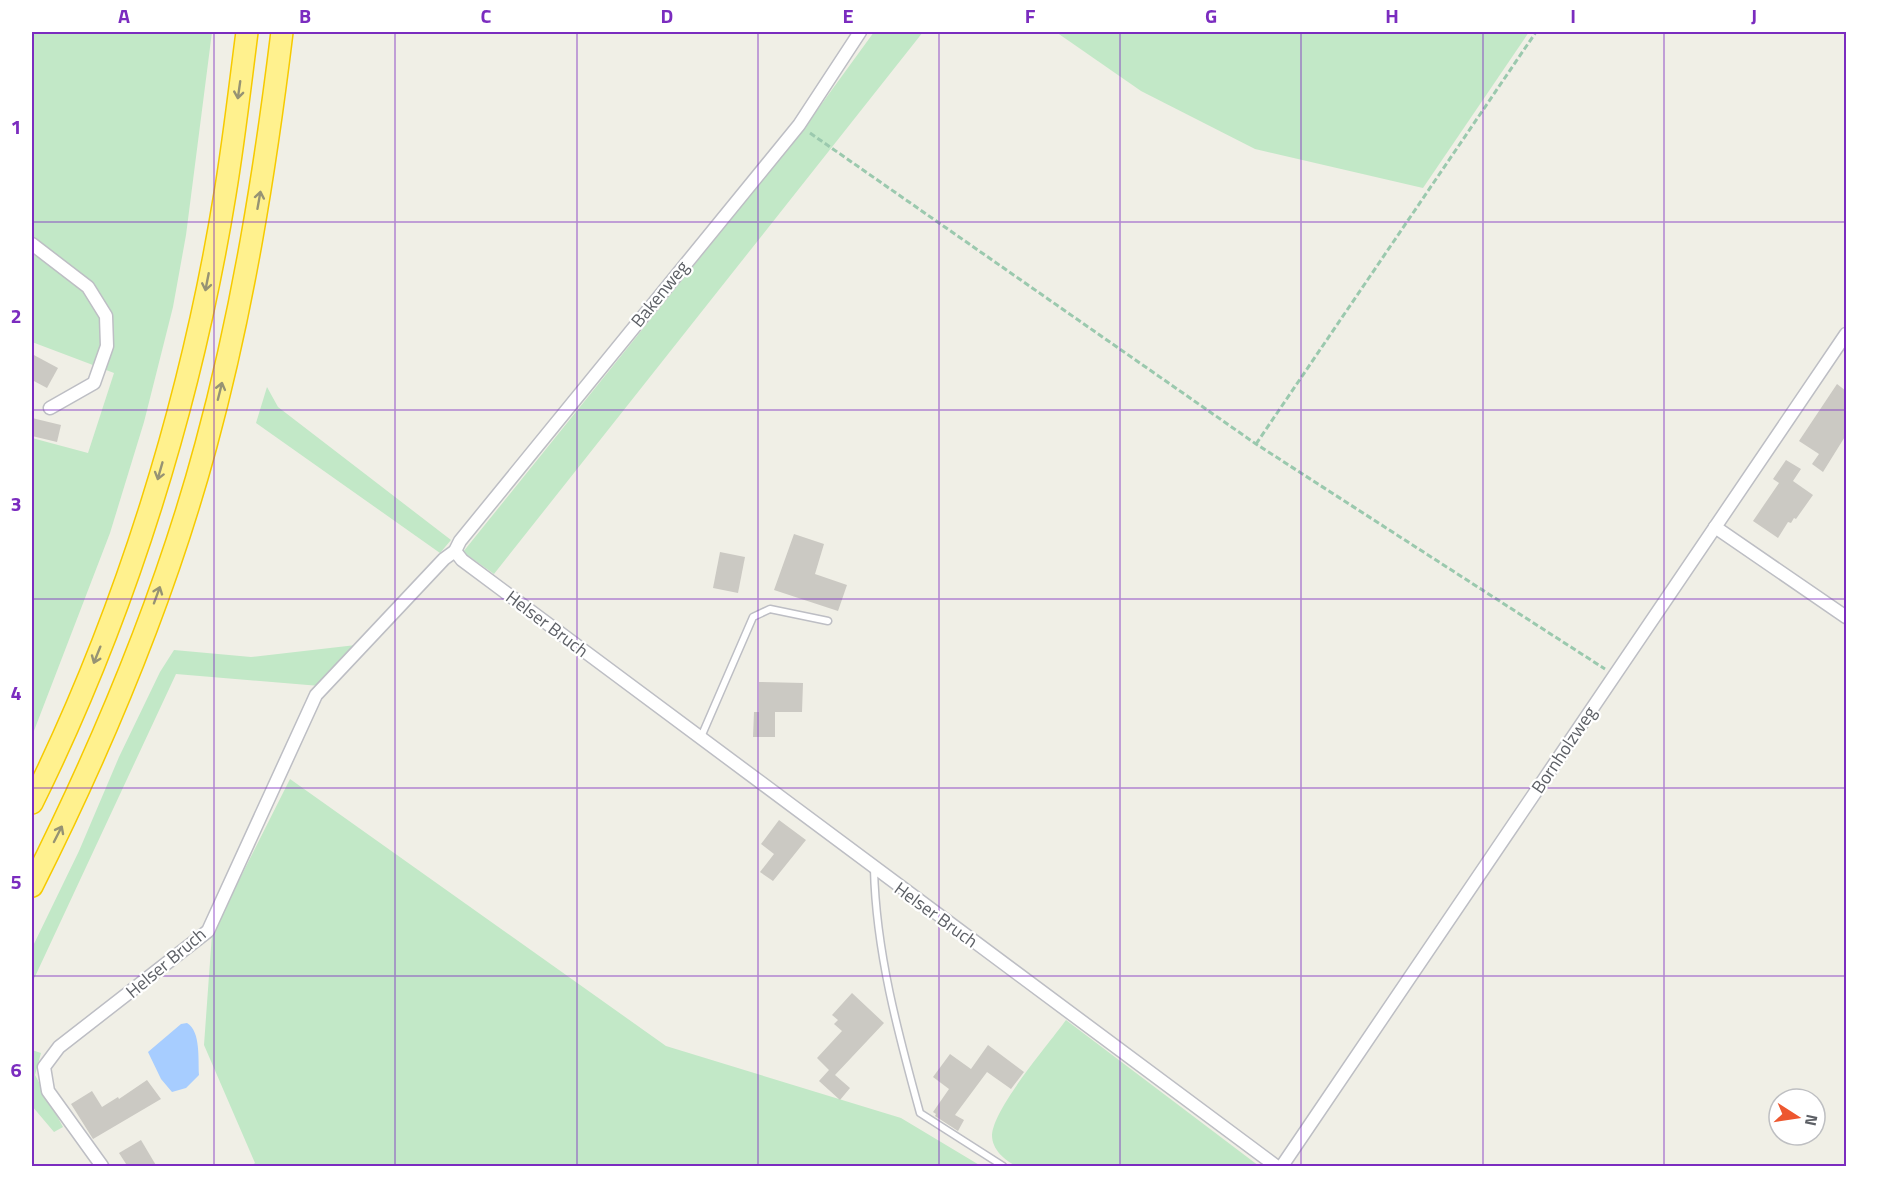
<svg xmlns="http://www.w3.org/2000/svg" width="1878" height="1198" font-family="'Titillium Web',sans-serif">
  <rect width="100%" height="100%" fill="#f0efe6"/>
  <g fill="#c2e8c7">
    <path d="M32,32H212L186,235L173,307L144,422L110,533L32,736V438L88,453L114,373L32,342Z"/>
    <path d="M874,32H923L494,574L463,552L799,135Z"/>
    <path d="M1056,32H1529L1423,188L1255,149L1141,91Z"/>
    <path d="M267,387L278,407L451,540L440,553L256,423Z"/>
    <path d="M356,645L320,686L176,674L32,983V948L79,851L119,757L160,672L174,650L251,657Z"/>
    <path d="M290,779L666,1046L901,1118L981,1166H251L255,1163L204,1045L212,934Z"/>
    <path d="M1066,1020L1259,1166H1016C1005,1160 992,1150 992,1135C994,1107 1048,1045 1066,1020Z"/>
    <path d="M32,1050L41,1053L35,1075L63,1127L54,1132L32,1106Z"/>
  </g>
  <path fill="#a7cdff" d="M187,1023C201,1031 198,1060 199,1075L186,1088L172,1092L161,1079L148,1052L181,1024Z"/>
  <g fill="#cbc9c3">
    <path d="M32,354L58,368L47,388L32,380Z"/>
    <path d="M1837,384L1846,391V435L1823,472L1812,464L1819,454L1799,441Z"/>
    <path d="M32,418L61,425L57,442L32,436Z"/>
    <path d="M1786,460L1801,469L1793,481L1813,495L1796,519L1794,518L1791,523L1788,522L1778,538L1753,521L1779,483L1773,479Z"/>
    <path d="M794,534L824,544L815,574L847,585L838,611L774,590Z"/>
    <path d="M720,552L745,557L738,593L713,588Z"/>
    <path d="M759,682L803,683L802,712H775V737H753L754,712H759Z"/>
    <path d="M779,820L806,840L773,881L760,872L774,854L761,844Z"/>
    <path d="M852,993L884,1023L835,1075L850,1088L840,1100L819,1081L829,1070L817,1058L842,1031L834,1024L838,1020L832,1015Z"/>
    <path d="M988,1045L1024,1072L1011,1089L987,1072L955,1115L964,1120L958,1131L935,1116L936,1114L933,1112L949,1089L933,1077L950,1054L971,1069Z"/>
    <path d="M147,1080L161,1099L93,1139L71,1104L92,1091L102,1107L118,1097L119,1099Z"/>
    <path d="M141,1140L157,1167H128L119,1153Z"/>
  </g>
  <g fill="none" stroke-linecap="round" stroke-linejoin="round">
    <defs>
      <g id="lane">
        <path d="M701,737L753,617L770,609L828,621"/>
        <path d="M874,869C876,952 898,1033 920,1113L1003,1166"/>
      </g>
      <g id="street">
        <path d="M32,244L88,287L106,316L107,346L94,383L50,408"/>
        <path d="M1715,527L1846,617"/>
        <path d="M455,551L462,560L1276,1166"/>
        <path d="M102,1166L48,1091L44,1067L59,1047L208,931L316,695L444,559L455,551L460,541L799,125L860,32"/>
        <path d="M1282,1166L1846,334"/>
      </g>
      <g id="highway">
        <path d="M32,803C126,613 191,403 225,194C234,140 240,86 247,32"/>
        <path d="M32,886C103,745 165,597 206,445C243,309 265,171 282,32"/>
      </g>
    </defs>
    <use href="#lane" stroke="#bdbec4" stroke-width="9"/>
    <use href="#street" stroke="#bdbec4" stroke-width="15"/>
    <use href="#highway" stroke="#f6ca00" stroke-width="24"/>
    <g stroke="#9bc9ae" stroke-width="3" stroke-dasharray="6 3" stroke-linecap="butt">
      <path d="M810,133L1256,444L1605,669"/>
      <path d="M1256,444L1536,32"/>
    </g>
    <use href="#lane" stroke="#fff" stroke-width="6"/>
    <use href="#street" stroke="#fff" stroke-width="12"/>
    <use href="#highway" stroke="#fff18e" stroke-width="21"/>
  </g>
  <defs><path id="oneway-shaft" d="M-6 0H5M1.5-3L5.5 0L1.5 3" fill="none" stroke-width="1.6" stroke-linecap="round" stroke-linejoin="round" transform="scale(1.5)"/></defs>
  <g stroke="#969374">
    <use href="#oneway-shaft" transform="translate(239 90) rotate(98)"/>
    <use href="#oneway-shaft" transform="translate(259 200) rotate(-80)"/>
    <use href="#oneway-shaft" transform="translate(207 282) rotate(101)"/>
    <use href="#oneway-shaft" transform="translate(220 391) rotate(-76)"/>
    <use href="#oneway-shaft" transform="translate(160 471) rotate(106)"/>
    <use href="#oneway-shaft" transform="translate(157 595) rotate(-70)"/>
    <use href="#oneway-shaft" transform="translate(97 655) rotate(112)"/>
    <use href="#oneway-shaft" transform="translate(58 834) rotate(-63)"/>
  </g>
  <path fill="none" stroke="#7b2cbf" stroke-width="1.5" stroke-opacity="0.55" d="M214,32V1166M395,32V1166M577,32V1166M758,32V1166M939,32V1166M1120,32V1166M1301,32V1166M1483,32V1166M1664,32V1166M32,222H1846M32,410H1846M32,599H1846M32,788H1846M32,976H1846"/>
  <g text-anchor="middle" stroke-width="4.5" stroke-linejoin="round" paint-order="stroke">
    <g font-size="18" fill="#5d6066" stroke="#fff">
      <text transform="translate(660 294) rotate(-51)" y="6">Bakenweg</text>
      <text transform="translate(547 624) rotate(37)" y="6">Helser Bruch</text>
      <text transform="translate(1564 750) rotate(-56)" y="6">Bornholzweg</text>
      <text transform="translate(936 915) rotate(36)" y="6">Helser Bruch</text>
      <text transform="translate(166 963) rotate(-40)" y="6">Helser Bruch</text>
    </g>
  </g>
  <rect width="1878" height="1198" fill="none" stroke="#ffffff" stroke-width="66"/>
  <g transform="translate(1797 1117) rotate(102)"><circle r="28" fill="#ffffff" stroke="#bebfc2" stroke-width="1.5"/>
  <path d="M0-4.5L10 22L0 15L-10 22Z" fill="#ed572f"/>
  <text y="-9" font-size="16" font-weight="bold" text-anchor="middle" fill="#5d6066">N</text>
  </g>
  <rect x="33" y="33" width="1812" height="1132" fill="none" stroke="#7b2cbf" stroke-width="2"/>
  <g font-size="20" text-anchor="middle" font-weight="bold" fill="#7b2cbf">
    <text x="124" y="23">A</text>
    <text x="305" y="23">B</text>
    <text x="486" y="23">C</text>
    <text x="667" y="23">D</text>
    <text x="848" y="23">E</text>
    <text x="1030" y="23">F</text>
    <text x="1211" y="23">G</text>
    <text x="1392" y="23">H</text>
    <text x="1573" y="23">I</text>
    <text x="1754" y="23">J</text>
    <text x="16" y="134">1</text>
    <text x="16" y="323">2</text>
    <text x="16" y="511">3</text>
    <text x="16" y="700">4</text>
    <text x="16" y="889">5</text>
    <text x="16" y="1077">6</text>
  </g>
</svg>
